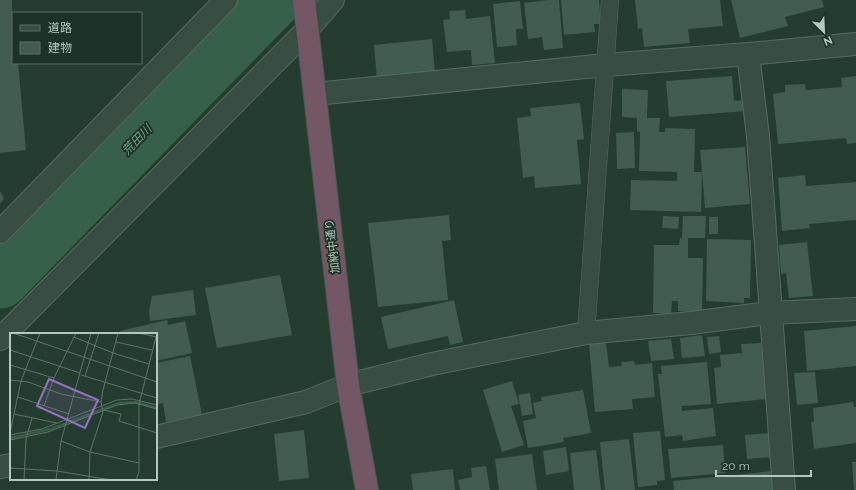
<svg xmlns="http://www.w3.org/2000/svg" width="856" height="490" font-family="Raleway,'Noto Sans JP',sans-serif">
  <rect width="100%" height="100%" fill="#253d30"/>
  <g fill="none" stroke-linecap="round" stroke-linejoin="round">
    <path stroke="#37604a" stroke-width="57" d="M0,280L273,0"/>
  </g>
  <g fill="#425c4f">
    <path d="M0,0H12L13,63H18L26,150L0,153Z"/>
    <path d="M548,0H559L563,48L544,50L542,37L528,39L524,3Z"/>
    <path d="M561,0H599L601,24H594L595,32L564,35Z"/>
    <path d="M635,0H720L723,26L688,29L690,43L644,47L642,28L638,29Z"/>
    <path d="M731,0H822L824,7L785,17L788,26L740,38Z"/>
    <path d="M520,1L523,29H516L517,45L497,47L493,4Z"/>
    <path d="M465,10L466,19L490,16L495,63L472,65L471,50L447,52L443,20L450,19L449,11Z"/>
    <path d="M432,39L435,73L377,79L374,45Z"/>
    <path d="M732,76L734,101L744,100L746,111L669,117L666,81Z"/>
    <path d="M856,76V143L847,144L846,138L778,144L773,94L785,92V85L805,84L806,90L842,87L841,78Z"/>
    <path d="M622,89L648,90L647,118H660L659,132H665V128L695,129L694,172H702L701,212L630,210L631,180L677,181V172L639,171L640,132L637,131V118L622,117Z"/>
    <path d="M580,103L584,139L577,140L581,184L535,188L534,176L523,178L517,118L531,116L530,108Z"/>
    <path d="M634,132L635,168L617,169L616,133Z"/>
    <path d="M745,147L750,204L705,208L700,150Z"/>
    <path d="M805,175L806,186L856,182V220L809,224L810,228L782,231L778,178Z"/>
    <path d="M0,191L4,199L0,203Z"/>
    <path d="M449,215L451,240L442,241L448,300L378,307L368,223Z"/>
    <path d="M663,216L679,217L678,229L662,228Z"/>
    <path d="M683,216H706L705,238H688V258H703L702,311H678V301H672L671,314L653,313L654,245H679L680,238H682Z"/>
    <rect x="709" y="217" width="9" height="17"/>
    <path d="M707,239L751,240L750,298H744V303L706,301Z"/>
    <path d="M807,242L813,296L789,298L786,273L781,274L779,245Z"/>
    <path d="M280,275L292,335L217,348L205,288Z"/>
    <path d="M193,290L196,315L150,321L149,311L152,296Z"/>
    <path d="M454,300L463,342L450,345L448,336L388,349L381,317Z"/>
    <path d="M167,320L168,325L185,321L192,353L156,361V334H121L120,331Z"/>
    <path d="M856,326V366L807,371L804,331Z"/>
    <path d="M702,335L705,356L682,358L680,338Z"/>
    <path d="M719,336L721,352L709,354L707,337Z"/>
    <path d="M671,339L674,359L651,361L648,341Z"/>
    <path d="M606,343L609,367L622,366L621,362L634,361L635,365L652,363L655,397L632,399L633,409L595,412L589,344Z"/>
    <path d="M761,343L767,399L717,404L714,368L721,367L720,355L742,353L741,344Z"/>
    <path d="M190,356L202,415L166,422L163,403L156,405V363Z"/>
    <path d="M707,362L711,404L682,406V411L713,408L716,436L683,441L682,435L665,437L658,374H662L661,366Z"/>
    <path d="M815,372L818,403L797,405L794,373Z"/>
    <path d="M512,381L519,404L511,406L524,445L502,452L483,390Z"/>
    <path d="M583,390L591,433L563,438L564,442L528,448L523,421L536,418L533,403L542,401L541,397Z"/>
    <path d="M530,393L533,414L522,416L518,395Z"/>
    <path d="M853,402L854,407H856V443L814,449L811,422H814L813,408Z"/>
    <path d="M304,430L309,478L279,481L274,434Z"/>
    <path d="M660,431L665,480L657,481V485L638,487L633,433Z"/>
    <path d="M770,433L771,457L747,459L745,435Z"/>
    <path d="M629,439L635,490H605L600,442Z"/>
    <path d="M723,445L725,473L671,478L668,449Z"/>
    <path d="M566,447L569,471L546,475L543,451Z"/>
    <path d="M596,450L601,490H574L570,453Z"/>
    <path d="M532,454L537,490H499L495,459Z"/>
    <path d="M852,462H856V490H854Z"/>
    <path d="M486,466L490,490H460L458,480L472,477L471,468Z"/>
    <path d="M453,469L455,490H413L411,474Z"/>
    <path d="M773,471L774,490H674L673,481Z"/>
  </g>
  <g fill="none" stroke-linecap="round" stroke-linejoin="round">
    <defs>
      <path id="lane" d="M586,333L610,0"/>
      <g id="street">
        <path d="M748,54L758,136L784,490"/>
        <path d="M315,94L606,65L748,54L856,44"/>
        <path d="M0,232L226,0"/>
        <path d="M0,339L307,30L333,0"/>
        <path d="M156,437L306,402L348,385L432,364L586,333L691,323L769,313L856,309"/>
        <path d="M0,467L11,465"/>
      </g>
      <path id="highway" d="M304,0L348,385L367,490"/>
    </defs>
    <use href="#lane" stroke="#576b61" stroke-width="18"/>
    <use href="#street" stroke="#576b61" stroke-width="24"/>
    <use href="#highway" stroke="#44584e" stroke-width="24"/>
    <use href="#lane" stroke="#394e43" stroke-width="17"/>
    <use href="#street" stroke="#394e43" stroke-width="22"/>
    <use href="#highway" stroke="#735765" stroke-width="22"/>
  </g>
  <g text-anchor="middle" stroke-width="3.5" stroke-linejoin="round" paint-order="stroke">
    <g font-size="11" fill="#b5c8bf" stroke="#1e3328">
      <text transform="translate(332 246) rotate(-97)" y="4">加納中通り</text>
    </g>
    <g font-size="12" font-style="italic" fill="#70a688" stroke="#1e3328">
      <text transform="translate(137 140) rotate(-46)" y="4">荒田川</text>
    </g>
  </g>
  <g transform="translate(10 333)">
    <rect width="147" height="147" fill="#253d30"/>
    <path fill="none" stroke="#37604a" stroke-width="2" d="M0,105L41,96L108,70L126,69L147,75"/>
    <path fill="none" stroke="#5f7569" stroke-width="1" d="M3,0L147,49M129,0L147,4M64,4L103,20L139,31M106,9L142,17M0,17L70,40M0,32L44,45M71,42L147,65M75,43L89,0M0,47L18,49L51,61L91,69M8,64L59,81M34,73L44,45L66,0M94,77L111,81L109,88L147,100M4,81L47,90M0,100L11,48L30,0M0,102L32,96L107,67L122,66L147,72M0,107L38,99L107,72L125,70L147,76M51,108L80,119L129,130M0,135L47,138L101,147M14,147L16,106L22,85M46,147L51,108L81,0M79,147L80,119L93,79L91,69L93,57L108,0M126,147L129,139V71L147,0"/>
    <path fill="#9572bf" fill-opacity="0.15" stroke="#9572bf" stroke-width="2" d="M39,46L88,67L75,95L27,73Z"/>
    <rect width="147" height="147" fill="none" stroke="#b5c8bf" stroke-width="2"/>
  </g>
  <rect x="12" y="12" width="130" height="52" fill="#1e3328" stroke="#5a6f64"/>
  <rect x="20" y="25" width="20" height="6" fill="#394e43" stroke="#5a6f64"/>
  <text x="48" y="32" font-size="12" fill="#b5c8bf">道路</text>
  <rect x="20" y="42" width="20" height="12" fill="#425c4f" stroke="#5a6f64"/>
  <text x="48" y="52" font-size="12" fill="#b5c8bf">建物</text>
  <g transform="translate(824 32) rotate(156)" stroke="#1e3328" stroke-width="3" paint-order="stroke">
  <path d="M0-3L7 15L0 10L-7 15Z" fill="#b5c8bf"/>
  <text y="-6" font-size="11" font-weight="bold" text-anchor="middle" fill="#b5c8bf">N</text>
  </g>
  <path d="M716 470v6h95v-6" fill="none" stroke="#b5c8bf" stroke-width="2"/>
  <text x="722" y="470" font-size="12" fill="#b5c8bf" stroke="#1e3328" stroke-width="3" paint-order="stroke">20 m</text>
</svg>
